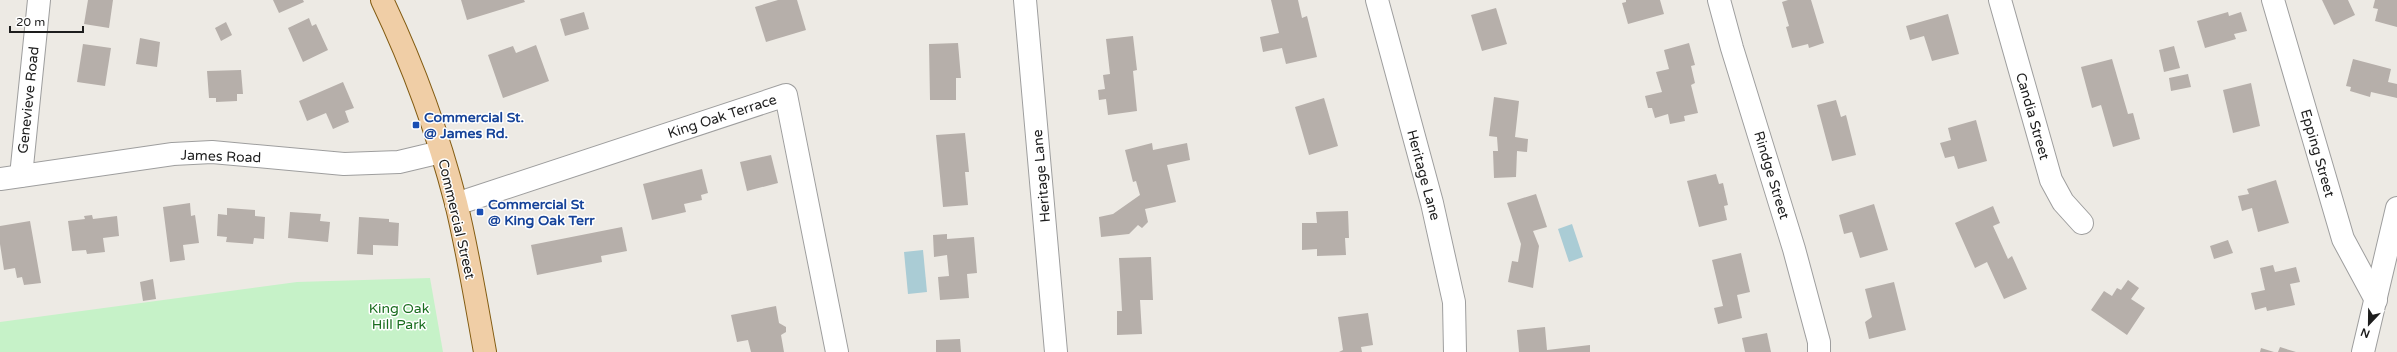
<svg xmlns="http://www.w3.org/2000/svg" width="2397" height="352" font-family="'Varela Round',sans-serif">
  <rect width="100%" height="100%" fill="#edeae4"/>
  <path fill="#c6f2c8" d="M430,278L443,352H0V322L297,282Z"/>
  <g fill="#aaccd5">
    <path d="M1572,224L1583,257L1569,262L1558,229Z"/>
    <path d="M923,250L927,292L908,294L904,252Z"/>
  </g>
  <g fill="#b6afaa">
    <path d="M88,0H113L109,28L84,24Z"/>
    <path d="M273,0H303L304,2L279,13Z"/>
    <path d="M461,0H524L525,2L467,20Z"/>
    <path d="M778,0H797L806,30L766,42L755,7Z"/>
    <path d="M1271,0H1298L1302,18L1307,16L1317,57L1286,64L1282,48L1263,52L1260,37L1279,33Z"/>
    <path d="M1626,0H1660L1664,14L1628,24L1622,3L1626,2Z"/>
    <path d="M1788,0H1811L1824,43L1809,48L1808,44L1792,48L1786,27L1789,26L1782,2Z"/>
    <path d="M2322,0H2348L2355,15L2334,25Z"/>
    <path d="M2375,0H2397V27L2375,21L2378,9L2373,8Z"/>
    <path d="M1496,8L1507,44L1482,51L1471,15Z"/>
    <path d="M584,12L589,29L565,36L560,19Z"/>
    <path d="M2228,12L2229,16L2241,12L2247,31L2234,34L2236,39L2205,48L2197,21Z"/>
    <path d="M1948,14L1959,54L1932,61L1924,36L1910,40L1906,26Z"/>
    <path d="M309,18L312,26L316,24L328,50L303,62L288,28Z"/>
    <path d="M226,22L232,35L221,41L215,28Z"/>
    <path d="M1133,36L1137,70L1133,71L1137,111L1108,115L1106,99L1099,100L1098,90L1105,89L1103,75L1110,74L1106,39Z"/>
    <path d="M140,38L160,42L157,67L136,64Z"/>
    <path d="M958,43L961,78H956V100H930L929,44Z"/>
    <path d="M1689,43L1695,65L1691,66L1695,83L1691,85L1698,113L1684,116L1685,121L1670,124L1668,114L1655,118L1652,108H1648L1645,96L1662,92L1656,72L1669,69L1664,50Z"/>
    <path d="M83,44L111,48L105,86L77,82Z"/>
    <path d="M536,45L549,81L503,98L488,55L513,46L516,53Z"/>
    <path d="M2174,46L2180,68L2164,72L2159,50Z"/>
    <path d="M2112,59L2128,114L2133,113L2140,139L2113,147L2101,105L2092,108L2081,67Z"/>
    <path d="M2353,59L2391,69L2388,82L2397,84V98L2371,92L2370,97L2350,91L2351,87L2346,86Z"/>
    <path d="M241,70L243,94H237V101L216,102V98H209L207,71Z"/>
    <path d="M2188,74L2191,87L2171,91L2169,78Z"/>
    <path d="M343,82L354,108L345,111L349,122L333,129L326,113L307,121L299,101Z"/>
    <path d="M2251,83L2260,126L2233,133L2223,90Z"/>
    <path d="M1494,97L1519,101L1515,137L1528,139L1527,152L1517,151L1516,177L1494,178L1493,151H1498L1497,137L1489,136Z"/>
    <path d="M1324,98L1338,146L1309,155L1295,107Z"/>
    <path d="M1836,100L1841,117L1846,115L1856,155L1832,161L1817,105Z"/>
    <path d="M1976,120L1987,161L1958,169L1954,156L1945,158L1940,143L1951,140L1948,128Z"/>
    <path d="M965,133L969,172H965L968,205L943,207L936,135Z"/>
    <path d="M1152,143L1153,150L1187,143L1190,160L1167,165L1176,202L1145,209L1148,222L1142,228L1138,225L1129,234L1101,237L1099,217L1113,214L1140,195L1136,181L1133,182L1125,150Z"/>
    <path d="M771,155L778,183L747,191L740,162Z"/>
    <path d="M702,169L708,193L701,195L702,200L684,204L686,212L652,220L643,184Z"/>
    <path d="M1716,174L1719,184L1723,183L1728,205L1724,206L1727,220L1699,227L1687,181Z"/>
    <path d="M2276,180L2289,223L2258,232L2252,208L2242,211L2238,196L2249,194L2247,189Z"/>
    <path d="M1536,194L1547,227L1533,231L1539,246L1533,288L1508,282L1512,261L1518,262L1521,244L1507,203Z"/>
    <path d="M190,203L191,216L195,215L199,243L183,245L185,260L170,262L163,207Z"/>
    <path d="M1874,204L1888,250L1860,258L1852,232L1844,234L1839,215Z"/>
    <path d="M1993,206L2000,223L1993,226L2008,259L2012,256L2027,289L2004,299L1987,262L1975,268L1955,223Z"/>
    <path d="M227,208L255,210V216L265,217L264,239L254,238L253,244L226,242L227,237L217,236L218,214L227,215Z"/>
    <path d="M1348,211L1349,238H1345L1346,255L1317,256V249L1302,250V223H1317L1316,212Z"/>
    <path d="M290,212L321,214L320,221L330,222L328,242L288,238Z"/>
    <path d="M92,215L93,219L117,216L119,236L103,238L105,252L87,254L86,250L72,251L68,221L85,219L84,216Z"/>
    <path d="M359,217L389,219V222L399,223L398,246L373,245V255L357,254Z"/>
    <path d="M30,221L41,283L24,285L22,277L17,278L15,268L4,270L0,244V226Z"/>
    <path d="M622,227L627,251L601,256L602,262L537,275L531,245Z"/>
    <path d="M947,234V239L974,237L977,273L967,274L969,298L940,300L938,277L949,276L947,255L934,257L933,235Z"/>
    <path d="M2228,240L2233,253L2214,259L2210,246Z"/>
    <path d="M1741,253L1750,292L1737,295L1742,318L1718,324L1714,308L1723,306L1712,260Z"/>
    <path d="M1151,257L1153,300H1140L1142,334L1117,335V311H1122L1119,258Z"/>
    <path d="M2273,265L2275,272L2296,267L2300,282L2290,284L2295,305L2267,311L2266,307L2255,310L2251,293L2265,290L2260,268Z"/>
    <path d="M153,279L156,299L143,301L140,282Z"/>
    <path d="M2128,280L2139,288L2131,299L2145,308L2127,335L2091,310L2104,291L2112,296L2117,288L2121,290Z"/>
    <path d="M1894,282L1906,330L1869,339L1865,322L1872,317L1865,289Z"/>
    <path d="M776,306L779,323L786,327V332L781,335L784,352H751L748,340L737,342L731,315Z"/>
    <path d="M1368,313L1373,345L1361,347L1362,352H1339L1343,350L1338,317Z"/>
    <path d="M1545,327L1547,350L1590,345V352H1519L1517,330Z"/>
    <path d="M1767,333L1771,352H1745L1742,338Z"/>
    <path d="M960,339L961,352H936V340Z"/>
    <path d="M2280,347L2296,352H2278Z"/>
    <path d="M2261,348L2274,352H2260Z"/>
  </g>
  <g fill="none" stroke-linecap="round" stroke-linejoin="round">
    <defs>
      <g id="minor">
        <path d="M1025,0L1056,352"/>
        <path d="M1377,0L1432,203L1454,302L1455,352"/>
        <path d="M1719,0L1732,48L1794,249L1819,342V352"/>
        <path d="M2000,0L2051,180L2063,202L2082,223"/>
        <path d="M2273,0L2343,239L2376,300"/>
        <path d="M21,176L39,0"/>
        <path d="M0,179L173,154L212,152L344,164L399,162L441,152"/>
        <path d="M456,204L786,95L837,352"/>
        <path d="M2363,352L2397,208"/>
      </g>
      <path id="major" d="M382,0C413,65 438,133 456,203C468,252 476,302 485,352"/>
    </defs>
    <use href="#minor" stroke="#9e9e9e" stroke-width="24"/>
    <use href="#major" stroke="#835c12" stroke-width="24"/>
    <use href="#minor" stroke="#fff" stroke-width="22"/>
    <use href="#major" stroke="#f0cea6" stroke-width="22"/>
  </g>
  <g fill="#1a4fb4" stroke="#fff" stroke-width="1.5">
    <rect x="412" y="121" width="8" height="8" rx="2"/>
    <rect x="476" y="208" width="8" height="8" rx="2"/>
  </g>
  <g text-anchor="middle" stroke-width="3" stroke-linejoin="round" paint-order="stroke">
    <g font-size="14" fill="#1d1d1d" stroke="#fff">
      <text transform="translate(28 100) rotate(-84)" y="5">Genevieve Road</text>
      <text transform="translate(722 116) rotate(-18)" y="5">King Oak Terrace</text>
      <text transform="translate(2033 116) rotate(74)" y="5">Candia Street</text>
      <text transform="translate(2318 153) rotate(74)" y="5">Epping Street</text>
      <text transform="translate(221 156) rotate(2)" y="5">James Road</text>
      <text transform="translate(1424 175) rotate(75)" y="5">Heritage Lane</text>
      <text transform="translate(1772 175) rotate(73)" y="5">Rindge Street</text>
      <text transform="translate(1041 176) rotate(-95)" y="5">Heritage Lane</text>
      <text transform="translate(457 219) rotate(77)" y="5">Commercial Street</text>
    </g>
    <g font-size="14" font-weight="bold" fill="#164399" stroke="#fff" text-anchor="start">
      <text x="424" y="122">Commercial St.<tspan x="424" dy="16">@ James Rd.</tspan></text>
      <text x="488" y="209">Commercial St<tspan x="488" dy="16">@ King Oak Terr</tspan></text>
    </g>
    <g font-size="14" fill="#196d1e" stroke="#fff">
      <text x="399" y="313">King Oak<tspan x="399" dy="16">Hill Park</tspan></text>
    </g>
  </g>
  <g transform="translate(2369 324) rotate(202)" stroke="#ffffff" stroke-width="3" paint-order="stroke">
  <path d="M0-3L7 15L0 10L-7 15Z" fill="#1d1d1d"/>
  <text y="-6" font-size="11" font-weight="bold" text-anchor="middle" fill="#1d1d1d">N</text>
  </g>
  <path d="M10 26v6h73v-6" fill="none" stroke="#1d1d1d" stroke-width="2"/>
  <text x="16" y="26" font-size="12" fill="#1d1d1d" stroke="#ffffff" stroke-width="3" paint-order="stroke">20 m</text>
</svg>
